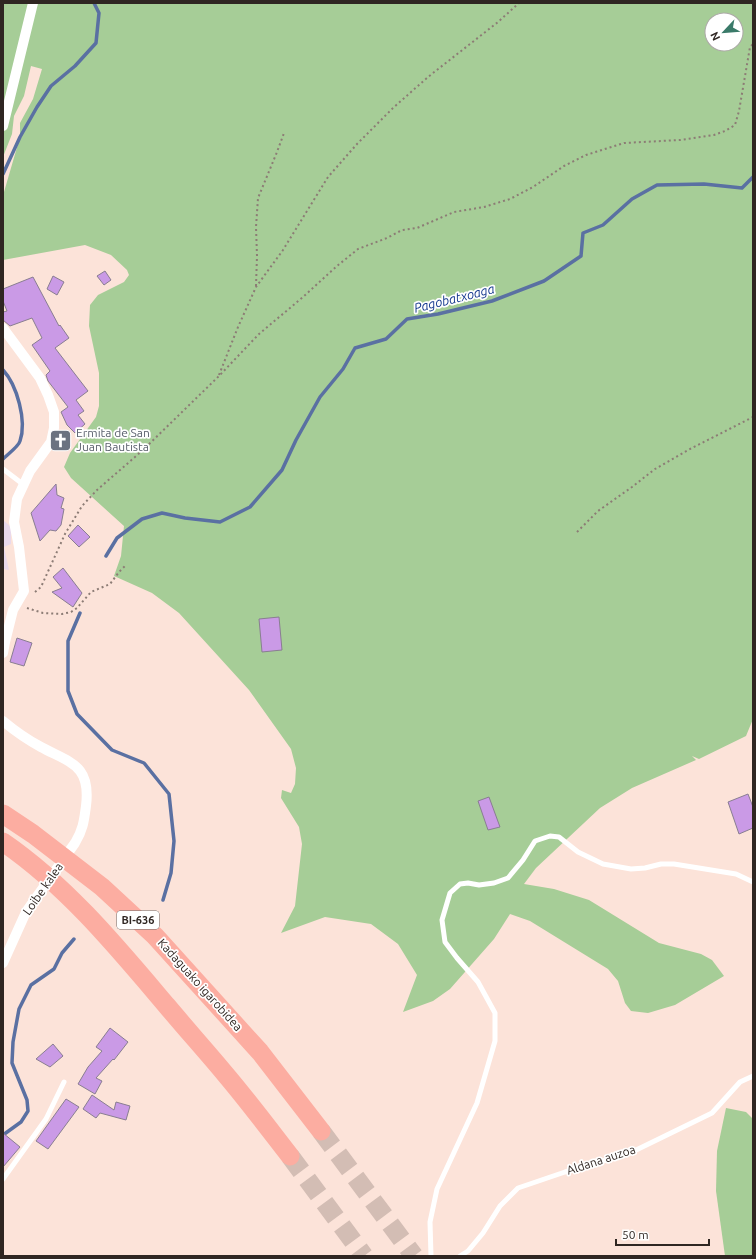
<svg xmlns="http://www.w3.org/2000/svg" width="756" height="1259" font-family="Ubuntu,sans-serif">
  <rect width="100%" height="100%" fill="#fce3d9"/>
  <path fill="#e9d9eb" d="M3,520L11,527V544L4,547L9,570L3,569Z"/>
  <g fill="#a6cd97" fill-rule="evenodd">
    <path d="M3,3H753V719L746,736L699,759L692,756L696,760L632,788L600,808L536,868L524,884L554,889L589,900L659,943L701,954L712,960L724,976L675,1005L648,1013L631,1011L625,1003L618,981L608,969L530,921L510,914L494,939L450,989L433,1001L403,1012L417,975L398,944L371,924L325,917L281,933L295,906L302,844L299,827L281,798L282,790L291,793L295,784L296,768L291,749L249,690L179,613L152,593L114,576L121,556L124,526L71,478L64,467L70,453L96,417L99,406V373L89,326L90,305L98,295L124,282L129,275L127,270L111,255L85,245L3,260L4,192L20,137V123L33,99L42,69L31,66L24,96L14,116L12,134L3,157ZM712,20H736V44H712Z"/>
    <path d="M726,1108L746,1112L753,1119V1256H725L716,1191L717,1151Z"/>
  </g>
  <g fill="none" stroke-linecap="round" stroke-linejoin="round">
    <g stroke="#5a70a2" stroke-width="3.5">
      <path d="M3,174L20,137L37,107L51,86L75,66L96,43L99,13L94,3"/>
      <path d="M3,370C17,385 27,421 20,441C19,446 7,455 3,459"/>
      <path d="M106,556L117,538L142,519L162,513L185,518L220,522L250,507L282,470L296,440L320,397L343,369L355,348L386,339L407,319L438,314L492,301L544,281L581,256L583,233L603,225L632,199L657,185L704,184L742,188L753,177"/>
      <path d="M80,613L68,641V691L77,714L112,750L144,763L169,794L174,841L171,873L163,900"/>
      <path d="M3,1135L21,1122L28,1111L27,1100L12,1063L13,1042L19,1009L31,985L54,969L62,953L74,939"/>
    </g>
  </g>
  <g fill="#ca9ae6" stroke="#897e91">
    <path d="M105,271L111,280L104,285L97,276Z"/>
    <path d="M53,276L64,282L57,295L47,289Z"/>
    <path d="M33,277L59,326L60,325L69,338L55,348L88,391L76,400L84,411L78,415L85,424L75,433L67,425L61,412L68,407L48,381L46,375L50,371L32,345L42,338L32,318L10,326L3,320V312L7,311L3,301V289Z"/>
    <path d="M56,484L57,495L64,498L61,508L64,509L61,525L56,531L50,530L40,541L31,513Z"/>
    <path d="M78,525L90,537L79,547L68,536Z"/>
    <path d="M63,568L82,593L73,607L52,592L62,588L53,577Z"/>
    <path d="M279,617L282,650L262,652L259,619Z"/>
    <path d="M17,638L32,643L24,666L10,662Z"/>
    <path d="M748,794L753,807V828L739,834L728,802Z"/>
    <path d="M489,797L500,827L488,830L478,801Z"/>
    <path d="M110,1028L128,1042L114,1060L113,1059L96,1078L102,1081L95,1094L78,1084L88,1067L102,1051L96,1047Z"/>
    <path d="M53,1044L63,1056L50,1067L36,1059Z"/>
    <path d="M92,1095L114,1110L116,1102L130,1106L126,1120L100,1113L96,1118L83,1109Z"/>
    <path d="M66,1099L79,1107L48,1149L36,1141Z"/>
    <path d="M3,1133L20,1147L3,1167Z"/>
  </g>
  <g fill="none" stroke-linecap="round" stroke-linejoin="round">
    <g stroke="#d3bdb4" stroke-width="19" stroke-dasharray="19 10" stroke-linecap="butt">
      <path d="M321,1131L414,1256"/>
      <path d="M290,1156L364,1256"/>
    </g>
    <g stroke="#8c7c75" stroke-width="2" stroke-dasharray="2 3" stroke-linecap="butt">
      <path d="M256,286L257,256L256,227L258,198L277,152L284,133"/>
      <path d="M219,375L238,327L256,287L283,250L328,177L357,144L393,108L428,77L498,22L519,3"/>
      <path d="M577,532L598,511L632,487L655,469L690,449L753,417"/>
      <path d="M35,592L41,587L65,534L82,506L97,490L143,450L219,376L259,334L303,297L337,266L358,249L387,238L402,230L417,228L454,212L484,207L510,199L533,187L564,166L586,155L624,143L680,140L714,135L725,131L735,125L739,111L750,47L753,44"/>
      <path d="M27,608L43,613L62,614L71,612L77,608L91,592L110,584L119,572L126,565"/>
    </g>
    <g stroke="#fff" stroke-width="5">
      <path d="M3,469L24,485"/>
      <path d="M3,1179L46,1119L64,1082"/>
      <path d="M431,1256L430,1222L437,1189L477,1103L495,1041V1013L478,982L457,958L445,942L442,920L450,893L460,884L468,883L479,885L494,883L508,878L523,860L535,841L550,836L559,837L578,852L603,864L631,869L645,868L661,864H674L736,874L753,882"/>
      <path d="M460,1256L468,1251L483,1233L500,1206L518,1188L565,1172L630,1153L712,1113L740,1082L753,1076"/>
    </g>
    <g stroke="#fff" stroke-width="10">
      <path d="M3,126L33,3"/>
      <path d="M3,328L40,378L48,395L54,412V428L51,442L30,471L17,499L14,522L19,547L24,591L13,610L5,642L3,653"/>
      <path d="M3,721C15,731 28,740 41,747C71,763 91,765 86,806C84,821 83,830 75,843L26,912L3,963"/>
    </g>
    <g stroke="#fcada1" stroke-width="19">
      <path d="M3,814L33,834L102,887L155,936L260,1052L321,1131"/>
      <path d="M3,842C67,886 117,947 167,1006C187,1030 207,1052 226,1075C248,1101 269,1129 290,1156"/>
    </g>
  </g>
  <defs>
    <symbol id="church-square" viewBox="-11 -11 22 22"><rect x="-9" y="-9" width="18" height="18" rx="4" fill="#6b7280" stroke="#fff"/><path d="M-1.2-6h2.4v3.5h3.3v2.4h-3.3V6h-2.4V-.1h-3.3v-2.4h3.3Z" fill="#fff"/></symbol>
  </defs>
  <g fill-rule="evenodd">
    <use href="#church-square" x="48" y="428" width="25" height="25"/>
  </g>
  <g text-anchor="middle" stroke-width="3.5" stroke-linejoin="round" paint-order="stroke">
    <rect fill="#fff" stroke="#6d6764" stroke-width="1" x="117" y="911" width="42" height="18" rx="3"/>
    <g font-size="11" font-weight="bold" fill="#2f2622">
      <text x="138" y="924">BI-636</text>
    </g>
    <g font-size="12" fill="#5b616d" stroke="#fff" text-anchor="start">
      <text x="76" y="437">Ermita de San<tspan x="76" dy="14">Juan Bautista</tspan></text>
    </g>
    <g font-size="12" fill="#2f2622" stroke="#fff">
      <text transform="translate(43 889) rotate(-55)" y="4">Loibe kalea</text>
      <text transform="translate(200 985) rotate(48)" y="4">Kadaguako igarobidea</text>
      <text transform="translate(601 1160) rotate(-18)" y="4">Aldana auzoa</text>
    </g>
    <g font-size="13" font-style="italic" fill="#173a8f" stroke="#fff">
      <text transform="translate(454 298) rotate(-14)" y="5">Pagobatxoaga</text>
    </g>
  </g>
  <rect width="756" height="1259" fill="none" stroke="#2f2622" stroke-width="8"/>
  <g transform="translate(724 32) rotate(244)"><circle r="19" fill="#ffffff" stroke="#aca8a7"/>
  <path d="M0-3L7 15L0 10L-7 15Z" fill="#3a7a69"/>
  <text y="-6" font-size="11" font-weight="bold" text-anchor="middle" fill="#2f2622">N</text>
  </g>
  <path d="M616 1239v6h93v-6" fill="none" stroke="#2f2622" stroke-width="2"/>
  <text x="622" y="1239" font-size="12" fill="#2f2622" stroke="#ffffff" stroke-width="3" paint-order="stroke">50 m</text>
</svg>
